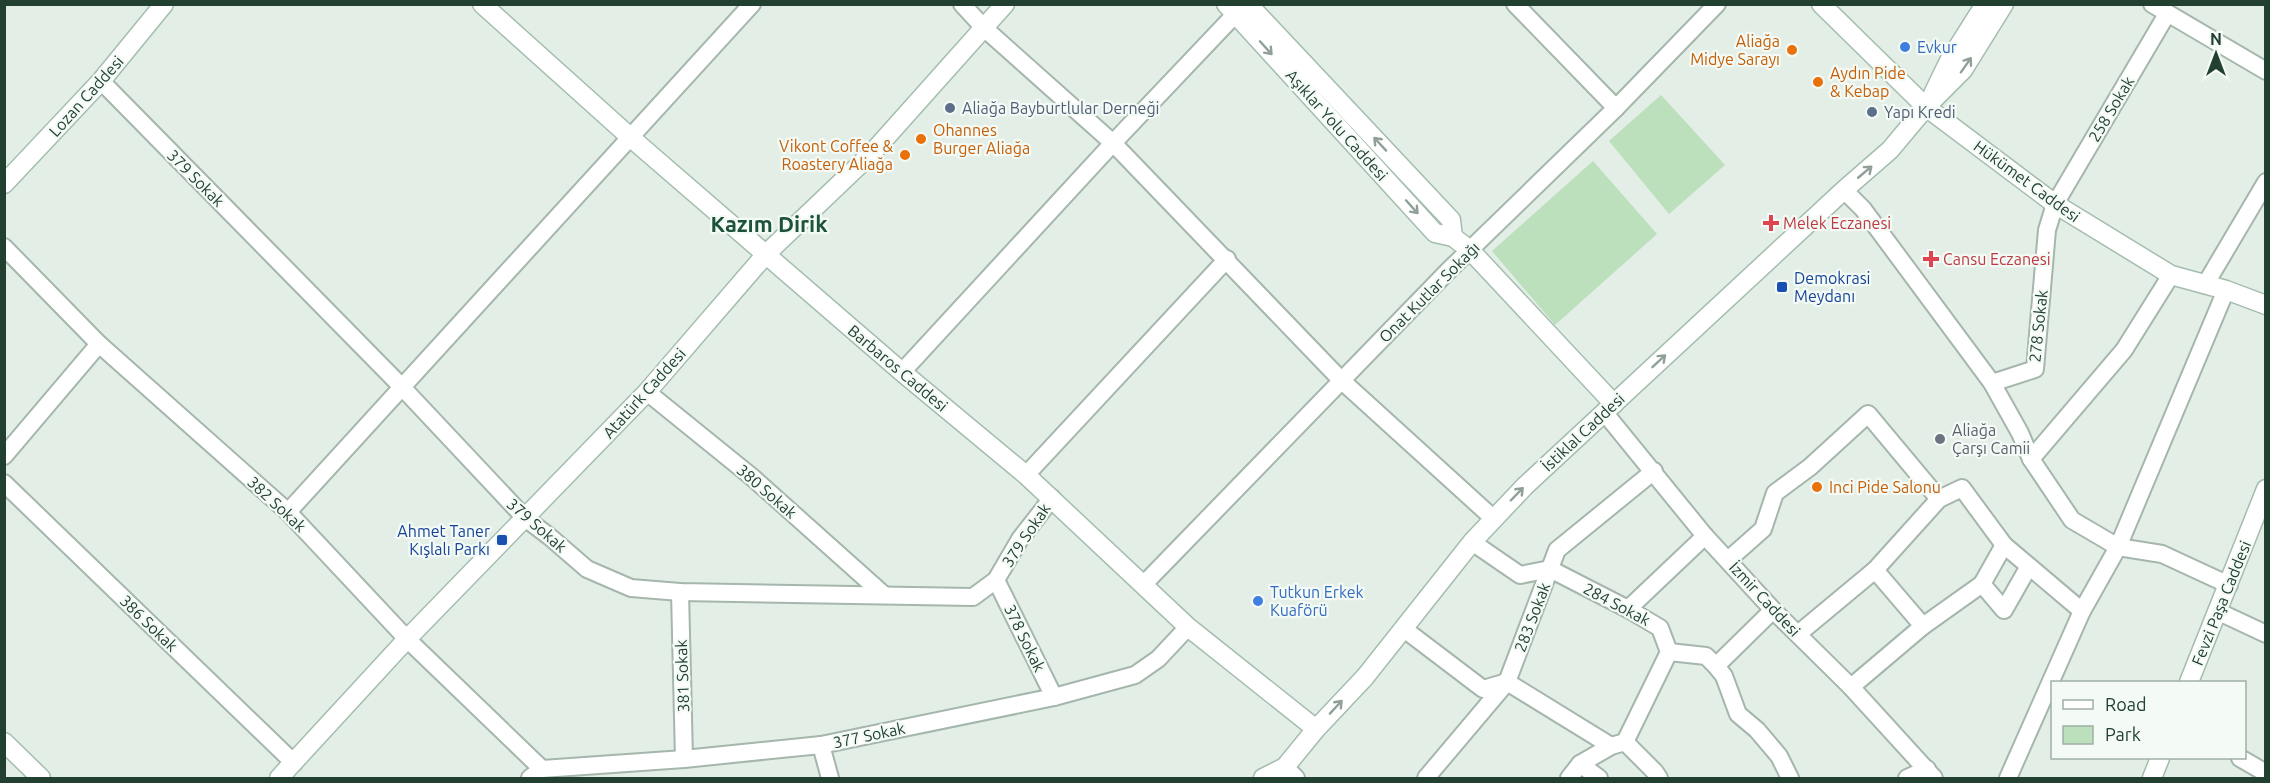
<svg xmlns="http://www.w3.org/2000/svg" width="2270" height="783" font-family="Ubuntu,sans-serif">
  <rect width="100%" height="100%" fill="#e3eee6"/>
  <g fill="#bcdfbc">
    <path d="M1661,95L1725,165L1669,214L1609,141Z"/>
    <path d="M1593,161L1657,234L1555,325L1492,251Z"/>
  </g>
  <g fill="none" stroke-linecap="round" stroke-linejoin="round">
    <defs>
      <g id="street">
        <path d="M962,4L984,28L1113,143L1341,380L1494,519"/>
        <path d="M1515,4L1616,108"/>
        <path d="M2152,4L2266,71"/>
        <path d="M101,81L401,386L525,518L550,537L587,569L631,588L680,592L973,597L996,580L1020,539L1052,498"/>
        <path d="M1844,190L1863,209L1992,383L2020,433L2031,459L2072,520L2118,547L2162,554L2229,585"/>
        <path d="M4,247L99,344L288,512L407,639L542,769"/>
        <path d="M2205,285L2266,182"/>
        <path d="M902,372L1113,143L1244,5"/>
        <path d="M1992,383L2035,369L2047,230L2055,204L2167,14"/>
        <path d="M647,392L752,477L884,595"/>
        <path d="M1604,412L1705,536L1773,610L1851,687L1934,778"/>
        <path d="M4,456L99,344"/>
        <path d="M2031,459L2124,350L2171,275"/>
        <path d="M1026,475L1227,259"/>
        <path d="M4,483L294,763"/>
        <path d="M288,512L752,4"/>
        <path d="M1472,542L1520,575L1550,569L1628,609L1660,628L1669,652"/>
        <path d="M2004,545L1982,584L2004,610L2028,568"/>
        <path d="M1728,560L1763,529L1775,493L1810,467L1868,414L1939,499"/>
        <path d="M1875,570L1939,499L1962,488L2004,545L2082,611"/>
        <path d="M996,580L1054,697"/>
        <path d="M1144,584L1448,271L1616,108L1717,4"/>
        <path d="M680,592L684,759"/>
        <path d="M1628,609L1705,536"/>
        <path d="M2217,611L2266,634"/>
        <path d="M1404,629L1483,689L1507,682L1611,746L1625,742L1655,772L1659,778"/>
        <path d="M1798,634L1875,570L1923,626"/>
        <path d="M1669,652L1706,656L1716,666L1724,676L1738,714L1757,730L1779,756L1790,778"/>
        <path d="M1716,666L1773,610"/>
        <path d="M1851,687L1923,626L1982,584"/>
        <path d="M1625,742L1669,652"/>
        <path d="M821,745L830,778"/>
        <path d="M2240,758L2266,773"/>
        <path d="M1580,764L1599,778"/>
        <path d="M1285,767L1296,778"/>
        <path d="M530,778L542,769L684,759L821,745L1054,697L1135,675L1158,659L1188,627"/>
        <path d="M1426,778L1507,682L1557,550L1654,471"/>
        <path d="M1569,778L1580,764L1611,746"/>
        <path d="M1907,778L1927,769"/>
        <path d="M2008,778L2082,611L2118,547L2226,290"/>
      </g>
      <g id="secondary">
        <path d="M482,4L630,137L902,372L1026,475L1188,627L1316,729"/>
        <path d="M1226,4L1435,233L1453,237L1470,250L1614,404"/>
        <path d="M1248,4L1451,220L1453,237"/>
        <path d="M1821,4L1926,107L2055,204L2171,275L2226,290L2266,305"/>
        <path d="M1933,94L1949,61L1985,4"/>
        <path d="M4,184L101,81L164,4"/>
        <path d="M2189,682L2266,489"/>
        <path d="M4,742L41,778"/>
        <path d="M279,778L407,639L647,392L766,254L872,153L1005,4"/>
        <path d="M1263,778L1285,767L1316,729L1365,677L1472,542L1525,486L1844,190L1890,150L1926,107L1963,70L2004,4"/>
        <path d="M2152,778L2160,758"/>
      </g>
    </defs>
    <use href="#street" stroke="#a5b6ac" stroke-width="20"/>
    <use href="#secondary" stroke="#a4bdae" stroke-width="21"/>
    <use href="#street" stroke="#fff" stroke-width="16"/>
    <use href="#secondary" stroke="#fff" stroke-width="18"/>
  </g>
  <defs><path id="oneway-shaft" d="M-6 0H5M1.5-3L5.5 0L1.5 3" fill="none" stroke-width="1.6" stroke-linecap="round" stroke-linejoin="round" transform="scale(1.5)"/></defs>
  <g stroke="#90a098">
    <use href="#oneway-shaft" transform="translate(1266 48) rotate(48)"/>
    <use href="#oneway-shaft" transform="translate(1966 65) rotate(-55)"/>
    <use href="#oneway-shaft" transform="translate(1380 144) rotate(-133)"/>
    <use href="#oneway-shaft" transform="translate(1865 172) rotate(-40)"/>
    <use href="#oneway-shaft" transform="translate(1412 207) rotate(48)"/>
    <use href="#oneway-shaft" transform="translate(1659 361) rotate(-43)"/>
    <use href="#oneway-shaft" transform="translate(1517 494) rotate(-46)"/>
    <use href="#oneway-shaft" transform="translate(1336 707) rotate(-47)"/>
  </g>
  <g fill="#3f7fe0" stroke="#f4faf6" stroke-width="2">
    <circle cx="1905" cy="47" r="6"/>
    <circle cx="1258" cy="601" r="6"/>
  </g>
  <g fill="#e8710a" stroke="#f4faf6" stroke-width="2">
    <circle cx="1792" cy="50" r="6"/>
    <circle cx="1818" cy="82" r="6"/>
    <circle cx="921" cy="139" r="6"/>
    <circle cx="905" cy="155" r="6"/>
    <circle cx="1817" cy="487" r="6"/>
  </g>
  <g fill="#5c6f8a" stroke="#f4faf6" stroke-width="2">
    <circle cx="950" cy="108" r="6"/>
    <circle cx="1872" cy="112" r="6"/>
  </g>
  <g fill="#e0444e" stroke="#f4faf6" stroke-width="2">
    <path d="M1768 214h6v6h6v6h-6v6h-6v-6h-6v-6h6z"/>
    <path d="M1928 250h6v6h6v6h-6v6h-6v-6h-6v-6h6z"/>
  </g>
  <g fill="#1a4fb4" stroke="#f4faf6" stroke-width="2">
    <rect x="1776" y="281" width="12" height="12" rx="3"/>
    <rect x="496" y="534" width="12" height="12" rx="3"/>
  </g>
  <circle fill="#6b7280" stroke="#f4faf6" stroke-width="2" cx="1940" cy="439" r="6"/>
  <g text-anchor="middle" stroke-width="4.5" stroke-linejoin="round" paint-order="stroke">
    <g font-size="16" fill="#c56008" stroke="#f4faf6" text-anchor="start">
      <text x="1780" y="47" text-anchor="end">Aliağa<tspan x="1780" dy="18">Midye Sarayı</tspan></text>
      <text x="1830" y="79">Aydın Pide<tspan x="1830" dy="18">&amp; Kebap</tspan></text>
      <text x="933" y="136">Ohannes<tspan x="933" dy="18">Burger Aliağa</tspan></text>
      <text x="893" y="152" text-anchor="end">Vikont Coffee &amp;<tspan x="893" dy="18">Roastery Aliağa</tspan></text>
      <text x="1829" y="493">Inci Pide Salonu</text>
    </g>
    <g font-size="16" fill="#366cbe" stroke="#f4faf6" text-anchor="start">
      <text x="1917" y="53">Evkur</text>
      <text x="1270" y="598">Tutkun Erkek<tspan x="1270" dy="18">Kuaförü</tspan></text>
    </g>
    <g font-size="16" fill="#224030" stroke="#f4faf6">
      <text transform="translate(86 96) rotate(-48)" y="6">Lozan Caddesi</text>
      <text transform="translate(2111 109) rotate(-59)" y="6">258 Sokak</text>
      <text transform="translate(1337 125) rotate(48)" y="6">Aşıklar Yolu Caddesi</text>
      <text transform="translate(196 178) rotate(45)" y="6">379 Sokak</text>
      <text transform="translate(2027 181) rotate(36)" y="6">Hükümet Caddesi</text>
      <text transform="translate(1429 292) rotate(-45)" y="6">Onat Kutlar Sokağı</text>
      <text transform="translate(2038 326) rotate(-84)" y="6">278 Sokak</text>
      <text transform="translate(898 368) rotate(40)" y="6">Barbaros Caddesi</text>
      <text transform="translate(644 393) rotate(-48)" y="6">Atatürk Caddesi</text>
      <text transform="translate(1583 432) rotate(-43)" y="6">İstiklal Caddesi</text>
      <text transform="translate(767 491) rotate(41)" y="6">380 Sokak</text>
      <text transform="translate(277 504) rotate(43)" y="6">382 Sokak</text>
      <text transform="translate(537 525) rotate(41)" y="6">379 Sokak</text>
      <text transform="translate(1026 535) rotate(-56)" y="6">379 Sokak</text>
      <text transform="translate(1765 599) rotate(47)" y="6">İzmir Caddesi</text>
      <text transform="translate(2221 603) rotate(-68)" y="6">Fevzi Paşa Caddesi</text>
      <text transform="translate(1617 604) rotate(28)" y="6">284 Sokak</text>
      <text transform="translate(1532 617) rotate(-69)" y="6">283 Sokak</text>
      <text transform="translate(149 623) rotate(44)" y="6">386 Sokak</text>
      <text transform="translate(1025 638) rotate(64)" y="6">378 Sokak</text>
      <text transform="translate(682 676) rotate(-92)" y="6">381 Sokak</text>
      <text transform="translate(869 735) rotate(-12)" y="6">377 Sokak</text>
    </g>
    <g font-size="16" fill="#4e5e75" stroke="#f4faf6" text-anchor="start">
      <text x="962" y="114">Aliağa Bayburtlular Derneği</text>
      <text x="1884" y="118">Yapı Kredi</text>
    </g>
    <g font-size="16" fill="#be3a42" stroke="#f4faf6" text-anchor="start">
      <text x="1783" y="229">Melek Eczanesi</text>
      <text x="1943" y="265">Cansu Eczanesi</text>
    </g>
    <g font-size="16" fill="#164399" stroke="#f4faf6" text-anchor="start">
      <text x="1794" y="284">Demokrasi<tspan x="1794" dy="18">Meydanı</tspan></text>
      <text x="490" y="537" text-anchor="end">Ahmet Taner<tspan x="490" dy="18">Kışlalı Parkı</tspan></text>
    </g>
    <g font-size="16" fill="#5b616d" stroke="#f4faf6" text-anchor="start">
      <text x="1952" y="436">Aliağa<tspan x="1952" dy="18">Çarşı Camii</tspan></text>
    </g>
    <g font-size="22" font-weight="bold" fill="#1d5338" stroke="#f4faf6">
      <text x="769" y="232">Kazım Dirik</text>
    </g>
  </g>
  <rect width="2270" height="783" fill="none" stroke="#224030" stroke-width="12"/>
  <rect x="2051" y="681" width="195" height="78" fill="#f4faf6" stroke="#a0b0a7" stroke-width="1.5"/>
  <rect x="2063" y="700" width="30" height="9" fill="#ffffff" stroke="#a0b0a7" stroke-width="1.5"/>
  <text x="2105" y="711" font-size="18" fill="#224030">Road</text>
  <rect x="2063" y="726" width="30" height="18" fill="#bcdfbc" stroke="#a0b0a7" stroke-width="1.5"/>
  <text x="2105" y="741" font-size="18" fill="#224030">Park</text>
  <g transform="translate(2216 54)" stroke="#f4faf6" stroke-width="4.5" paint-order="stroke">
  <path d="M0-4.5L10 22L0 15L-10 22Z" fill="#224030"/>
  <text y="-9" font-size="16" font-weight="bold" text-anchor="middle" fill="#224030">N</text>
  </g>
</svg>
